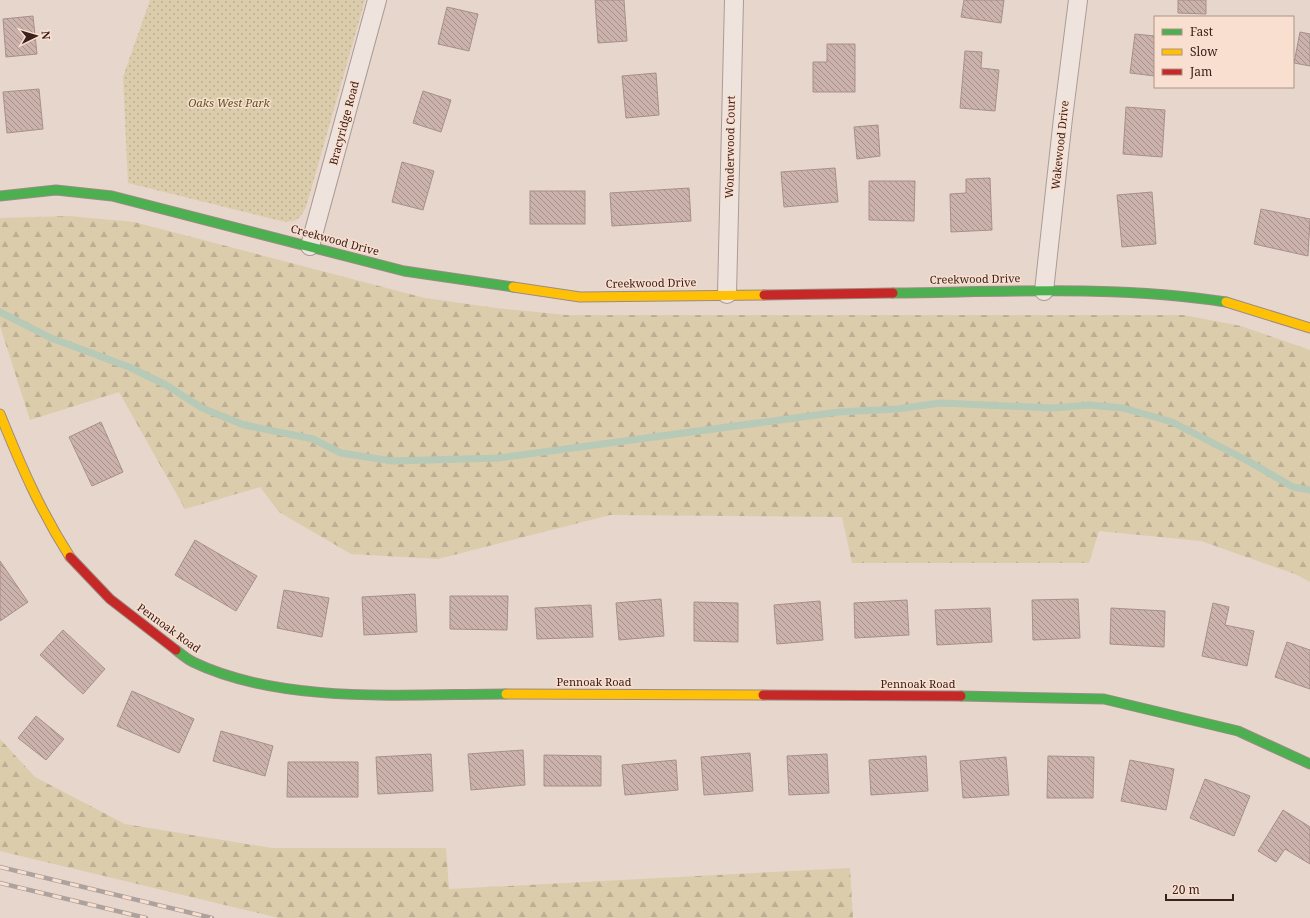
<svg xmlns="http://www.w3.org/2000/svg" width="1310" height="918" font-family="'Noto Serif',serif">
  <defs>
    <pattern id="forest-firs" width="22" height="20" patternUnits="userSpaceOnUse"><rect width="22" height="20" fill="#dbccac"/><path d="M5 1l3.5 6h-7zM16 11l3.5 6h-7z" fill="#bdaf93"/></pattern>
    <pattern id="park-dots" width="8" height="8" patternUnits="userSpaceOnUse"><rect width="8" height="8" fill="#dbccac"/><path d="M2 2h.1M6 6h.1" fill="none" stroke="#bdaf93" stroke-width="1.8" stroke-linecap="round"/></pattern>
    <pattern id="building-back-hatch" width="6" height="6" patternUnits="userSpaceOnUse"><rect width="6" height="6" fill="#cbb2ab"/><path d="M-1 5l2 2M0 0l6 6M5-1l2 2" fill="none" stroke="#a6908a"/></pattern>
  </defs>
  <rect width="100%" height="100%" fill="#e7d6cb"/>
  <g fill="url(#forest-firs)">
    <path d="M69,216L134,222L425,298L496,308L567,315H1183L1241,326L1310,350V582L1295,574L1201,541L1099,531L1089,563H852L842,517L610,515L438,559L351,554L279,512L260,487L185,509L119,392L30,420L0,326V218Z"/>
    <path d="M0,739L35,777L125,824L272,848H446L449,889L850,868L853,918H279L0,851Z"/>
  </g>
  <path fill="url(#park-dots)" d="M150,0H365L306,207C299,220 296,223 281,221L128,183L123,77Z"/>
  <g fill="none" stroke-linecap="round" stroke-linejoin="round">
    <path stroke="#b7c9b7" stroke-width="7" d="M0,312L51,338L129,367L166,385L202,408L244,425L313,439L341,453L392,461L499,458L839,412L897,409L941,403L1054,408L1089,405L1123,408L1172,422L1248,461L1293,487L1310,490"/>
  </g>
  <g fill="url(#building-back-hatch)" stroke="#a7908a">
    <path d="M595,0H624L627,41L598,43Z"/>
    <path d="M964,0H1004L1001,23L961,17Z"/>
    <path d="M1178,0H1206V14L1178,13Z"/>
    <path d="M447,7L478,14L469,51L438,44Z"/>
    <path d="M33,16L37,54L6,57L3,19Z"/>
    <path d="M1300,32L1310,34V66L1294,63Z"/>
    <path d="M1135,34L1155,36V76L1130,73Z"/>
    <path d="M827,44H855V92H813V62H827Z"/>
    <path d="M965,51L982,52L981,68L999,70L995,111L960,108Z"/>
    <path d="M656,73L659,115L626,118L622,76Z"/>
    <path d="M39,89L43,129L7,133L3,92Z"/>
    <path d="M423,91L451,100L441,132L413,123Z"/>
    <path d="M1126,107L1165,110L1162,157L1123,154Z"/>
    <path d="M878,125L880,156L857,159L854,127Z"/>
    <path d="M402,162L434,171L423,210L392,202Z"/>
    <path d="M835,168L838,202L784,207L781,172Z"/>
    <path d="M990,178L992,230L951,232L950,194L966,193V179Z"/>
    <path d="M869,181H915L914,221L869,220Z"/>
    <path d="M689,188L691,221L612,226L610,193Z"/>
    <rect x="530" y="191" width="55" height="33"/>
    <path d="M1152,192L1156,244L1122,247L1117,195Z"/>
    <path d="M1261,209L1310,219L1308,256L1254,244Z"/>
    <path d="M101,422L123,472L92,486L69,437Z"/>
    <path d="M195,540L257,576L236,611L175,575Z"/>
    <path d="M0,561L28,602L0,621Z"/>
    <path d="M284,590L329,598L322,637L277,628Z"/>
    <path d="M415,594L417,632L364,635L362,597Z"/>
    <path d="M450,596H508L507,630L450,629Z"/>
    <path d="M661,599L664,636L619,640L616,603Z"/>
    <path d="M1078,599L1080,638L1033,640L1032,600Z"/>
    <path d="M907,600L909,635L855,638L854,603Z"/>
    <path d="M820,601L823,640L777,644L774,605Z"/>
    <path d="M694,602L738,603V642L694,641Z"/>
    <path d="M1213,603L1229,607L1225,625L1254,631L1247,666L1202,656Z"/>
    <path d="M591,605L593,637L537,639L535,608Z"/>
    <path d="M990,608L992,642L937,645L935,610Z"/>
    <path d="M1111,608L1165,611L1164,647L1110,644Z"/>
    <path d="M63,630L105,669L83,694L40,655Z"/>
    <path d="M1287,642L1310,650V689L1275,677Z"/>
    <path d="M132,691L194,719L179,753L117,726Z"/>
    <path d="M36,716L64,739L46,760L18,738Z"/>
    <path d="M221,731L273,746L265,776L213,761Z"/>
    <path d="M523,750L525,785L471,790L468,754Z"/>
    <path d="M750,753L753,791L704,795L701,757Z"/>
    <path d="M431,754L433,791L378,794L376,757Z"/>
    <path d="M827,754L829,793L789,795L787,756Z"/>
    <path d="M544,755L601,756V786H544Z"/>
    <path d="M926,756L928,791L871,795L869,760Z"/>
    <path d="M1048,756L1094,757L1093,798H1047Z"/>
    <path d="M1006,757L1009,795L963,798L960,761Z"/>
    <path d="M676,760L678,790L625,795L622,765Z"/>
    <path d="M1130,760L1174,769L1166,810L1121,801Z"/>
    <path d="M288,762H358V797H287Z"/>
    <path d="M1205,779L1250,796L1234,836L1190,818Z"/>
    <path d="M1283,810L1310,827V864L1285,849L1276,862L1258,851Z"/>
  </g>
  <g fill="none" stroke-linecap="round" stroke-linejoin="round">
    <defs>
      <g id="street">
        <path d="M310,246L377,0"/>
        <path d="M1044,291L1063,118L1078,0"/>
        <path d="M727,294L734,0"/>
      </g>
      <g id="fast">
        <path d="M0,196L56,190L112,196L404,271L513,287"/>
        <path d="M893,293C1003,292 1117,285 1226,302"/>
        <path d="M176,650C181,654 187,659 193,662C282,705 409,694 506,694"/>
        <path d="M961,696L1104,699L1238,731L1310,764"/>
      </g>
      <g id="slow">
        <path d="M513,287L580,297L764,295"/>
        <path d="M1226,302L1310,328"/>
        <path d="M0,414C21,466 40,510 70,557"/>
        <path d="M506,694L763,695"/>
      </g>
      <g id="jam">
        <path d="M764,295L893,293"/>
        <path d="M70,557L110,599L176,650"/>
        <path d="M763,695L961,696"/>
      </g>
    </defs>
    <use href="#street" stroke="#ac9b95" stroke-width="20"/>
    <use href="#fast" stroke="#9b8b84" stroke-width="11"/>
    <use href="#slow" stroke="#9b8b84" stroke-width="11"/>
    <use href="#jam" stroke="#9b8b84" stroke-width="11"/>
    <use href="#street" stroke="#eee4dd" stroke-width="18"/>
    <use href="#fast" stroke="#4caf50" stroke-width="9"/>
    <use href="#slow" stroke="#ffc107" stroke-width="9"/>
    <use href="#jam" stroke="#c62828" stroke-width="9"/>
    <defs>
      <g id="rail">
        <path d="M0,867L212,918"/>
        <path d="M0,883L146,918"/>
      </g>
    </defs>
    <use href="#rail" stroke="#ada29d" stroke-width="4.5"/>
    <use href="#rail" stroke="#f9dfcf" stroke-width="3" stroke-dasharray="9" stroke-linecap="butt"/>
  </g>
  <g text-anchor="middle" stroke-width="3" stroke-linejoin="round" paint-order="stroke">
    <g font-size="11" font-style="italic" fill="#5a551f" stroke="#f9dfcf">
      <text x="229" y="107">Oaks West Park</text>
    </g>
    <g font-size="11" fill="#3b201b" stroke="#f9dfcf">
      <text transform="translate(344 123) rotate(-75)" y="4">Bracyridge Road</text>
      <text transform="translate(1060 145) rotate(-84)" y="4">Wakewood Drive</text>
      <text transform="translate(730 147) rotate(-89)" y="4">Wonderwood Court</text>
      <text transform="translate(335 240) rotate(15)" y="4">Creekwood Drive</text>
      <text transform="translate(975 279) rotate(-1)" y="4">Creekwood Drive</text>
      <text transform="translate(651 283) rotate(-1)" y="4">Creekwood Drive</text>
      <text transform="translate(169 628) rotate(36)" y="4">Pennoak Road</text>
      <text x="594" y="686">Pennoak Road</text>
      <text x="918" y="688">Pennoak Road</text>
    </g>
  </g>
  <rect x="1154" y="16" width="140" height="72" fill="#f9dfcf" stroke="#ad9387"/>
  <rect x="1162" y="29" width="20" height="6" fill="#4caf50" stroke="#ad9387"/>
  <text x="1190" y="36" font-size="12" fill="#3b201b">Fast</text>
  <rect x="1162" y="49" width="20" height="6" fill="#ffc107" stroke="#ad9387"/>
  <text x="1190" y="56" font-size="12" fill="#3b201b">Slow</text>
  <rect x="1162" y="69" width="20" height="6" fill="#c62828" stroke="#ad9387"/>
  <text x="1190" y="76" font-size="12" fill="#3b201b">Jam</text>
  <g transform="translate(36 36) rotate(85)" stroke="#f9dfcf" stroke-width="3" paint-order="stroke">
  <path d="M0-3L7 15L0 10L-7 15Z" fill="#3b201b"/>
  <text y="-6" font-size="11" font-weight="bold" text-anchor="middle" fill="#3b201b">N</text>
  </g>
  <path d="M1166 894v6h67v-6" fill="none" stroke="#3b201b" stroke-width="2"/>
  <text x="1172" y="894" font-size="12" fill="#3b201b" stroke="#f9dfcf" stroke-width="3" paint-order="stroke">20 m</text>
</svg>
